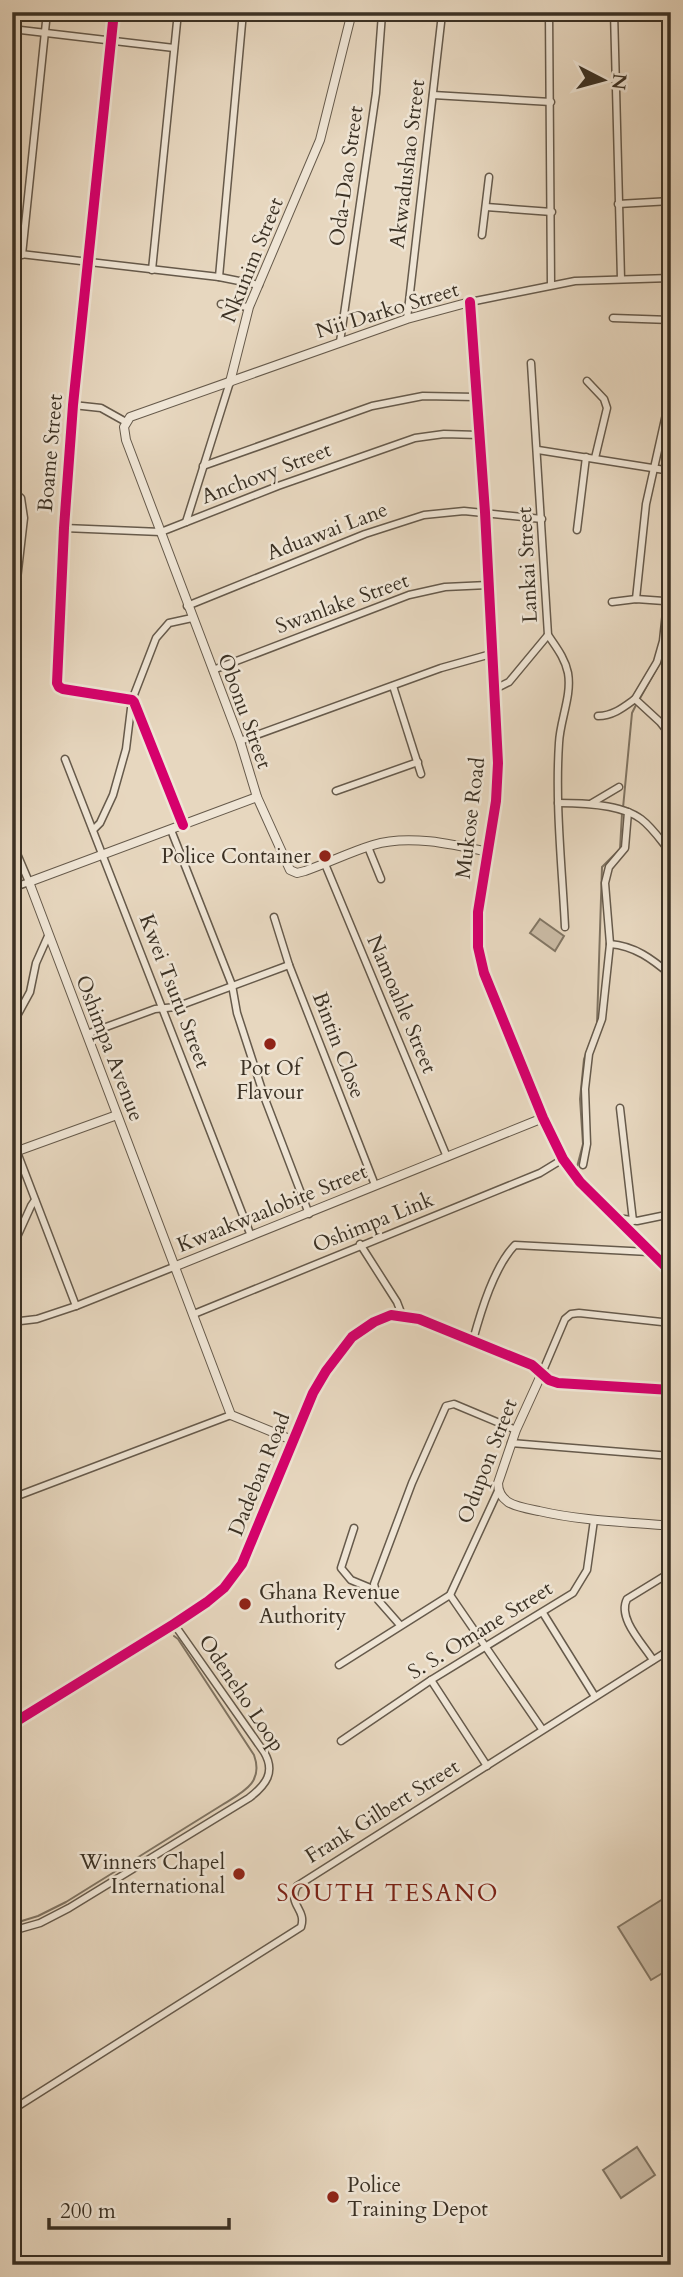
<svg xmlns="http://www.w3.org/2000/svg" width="683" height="2277" font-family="Cardo,serif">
  <rect width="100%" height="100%" fill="#e7d7bf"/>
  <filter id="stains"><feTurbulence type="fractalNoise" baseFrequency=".00286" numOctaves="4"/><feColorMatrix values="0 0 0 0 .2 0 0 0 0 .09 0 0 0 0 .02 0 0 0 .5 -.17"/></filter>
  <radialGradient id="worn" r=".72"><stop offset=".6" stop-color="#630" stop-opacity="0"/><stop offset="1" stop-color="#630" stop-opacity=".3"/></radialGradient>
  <g fill="#cabba5" stroke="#827664" stroke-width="2">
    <path d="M540,919L564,936L555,951L530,933Z"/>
    <path d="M671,1894V1968L651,1980L618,1927Z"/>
    <path d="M637,2147L655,2175L621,2198L603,2170Z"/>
  </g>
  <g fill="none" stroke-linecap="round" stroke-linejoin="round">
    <g stroke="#7f7361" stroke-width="2">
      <path d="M639,700L665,654L671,621"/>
      <path d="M623,808L632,713L636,705"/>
      <path d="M577,1167L583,1144L580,1099L584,1059L597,1024L602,867L620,849L622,814"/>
      <path d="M12,1924L38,1916L66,1902L222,1805C243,1792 264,1783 254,1755L178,1639L174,1636"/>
    </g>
    <defs>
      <g id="minor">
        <path d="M114,12L73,405L64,528L57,683L59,687L63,689L132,700L134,702L183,825"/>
        <path d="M549,12L551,285"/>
        <path d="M614,12L621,279"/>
        <path d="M352,14H474L492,12"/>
        <path d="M12,29L174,48"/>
        <path d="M433,95L551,102"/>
        <path d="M618,204L671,201"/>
        <path d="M486,207L552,212"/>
        <path d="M482,235L489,177"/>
        <path d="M12,253L219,277L259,285"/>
        <path d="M22,255L47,12"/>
        <path d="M152,270L178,12"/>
        <path d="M219,277L243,12"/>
        <path d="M470,302L575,281L671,278"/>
        <path d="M221,304L249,307"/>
        <path d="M613,318L671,320"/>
        <path d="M407,319L442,14"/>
        <path d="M340,342L376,93L382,14"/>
        <path d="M531,363L548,635C556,647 565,658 568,673C572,696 560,720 559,743C555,804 562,866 565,927"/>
        <path d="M587,381L604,399L607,408L595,458"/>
        <path d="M73,405L101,408L126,422"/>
        <path d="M538,450L671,471"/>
        <path d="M203,466L372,406L423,396L476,397"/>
        <path d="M12,490L21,498L24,518L12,623"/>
        <path d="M186,522L230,382"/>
        <path d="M64,528L161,532L278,486L415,438L444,434L479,435"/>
        <path d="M577,530L586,457"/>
        <path d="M636,599L646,504L671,392"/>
        <path d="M612,602L636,599L664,601L667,603L663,641L657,662L635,699L660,722L671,736"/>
        <path d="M187,606L365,534L424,515L464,511L542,519"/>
        <path d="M213,670L409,595L445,587L488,585"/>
        <path d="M393,686L421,774"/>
        <path d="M493,690L509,682L548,635"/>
        <path d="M598,716C613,716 624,707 635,699"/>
        <path d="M240,741L441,668L491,654"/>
        <path d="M65,759L251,1236"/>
        <path d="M336,791L418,762"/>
        <path d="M558,803C582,803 621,804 641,819C653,828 661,841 671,853"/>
        <path d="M592,803L619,787"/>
        <path d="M93,830L100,823L113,795L126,749L132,700L156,638L169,623L192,618"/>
        <path d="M171,830L232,985L237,1013L265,1099L309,1214"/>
        <path d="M12,842L29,882L12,888"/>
        <path d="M368,847L381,879"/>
        <path d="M325,864L447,1157"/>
        <path d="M274,917L289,965L375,1185"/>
        <path d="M610,944C635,946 652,959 671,975"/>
        <path d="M12,1025L30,992L36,963L48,936"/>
        <path d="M87,1034L155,1009L176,1007L289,965"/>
        <path d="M12,1058L14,1069L12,1080"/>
        <path d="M620,1108L633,1221"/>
        <path d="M12,1139L76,1306"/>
        <path d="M583,1165L587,1144L585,1089L589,1054L602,1019L610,944L605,883L609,867L625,848L628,812"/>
        <path d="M618,1218L637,1221L671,1214"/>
        <path d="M360,1244L397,1302L402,1315"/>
        <path d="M12,1248L31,1206L35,1200"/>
        <path d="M194,1314L540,1173L563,1159"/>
        <path d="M12,1322L37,1319L76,1306L176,1266"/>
        <path d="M671,1323L579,1313L571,1314L565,1319L542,1373L549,1380L558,1383L671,1390"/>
        <path d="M473,1340C481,1311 494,1267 515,1245L649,1252"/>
        <path d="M511,1443L671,1456"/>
        <path d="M12,1498L231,1415"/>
        <path d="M354,1528L341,1568L351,1580L375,1590"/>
        <path d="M450,1595L542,1729"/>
        <path d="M543,1613L594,1695"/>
        <path d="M400,1625L378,1600L374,1584L412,1483L446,1406L454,1404L516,1430"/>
        <path d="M653,1660C643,1644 617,1618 627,1599L671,1572"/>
        <path d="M339,1665L450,1595L498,1491"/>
        <path d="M431,1680L487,1766"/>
        <path d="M341,1741L431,1680L573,1593L587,1570L594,1520"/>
        <path d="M12,1931L40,1923L69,1908L249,1798C266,1785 276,1772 264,1752L174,1624"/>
        <path d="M12,2110L301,1927C307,1909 287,1905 297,1886L671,1649"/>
      </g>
      <g id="tertiary">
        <path d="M230,382L249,307L320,140L352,12"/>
        <path d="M257,797L29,882L231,1415L292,1440"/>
        <path d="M488,852C452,844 408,834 373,845C350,852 328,863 305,871L297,873L290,870L257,797L240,741L126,440L124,427L130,417L407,319L470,302L485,512L498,763C499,818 479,871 477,927C475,974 507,1029 525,1073C538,1105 550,1141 570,1170C581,1185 597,1198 610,1212C630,1232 649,1253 671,1272"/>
        <path d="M12,1153L117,1115"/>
        <path d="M176,1266L543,1118"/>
        <path d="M12,1724C53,1699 93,1674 134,1649C168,1628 211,1606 236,1574C247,1559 253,1539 260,1521C280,1470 329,1321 393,1315C421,1312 502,1353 532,1365L542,1373L516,1430L498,1483C498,1491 501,1497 508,1502C516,1507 529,1509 539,1511C582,1521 627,1522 671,1526"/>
      </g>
    </defs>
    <use href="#minor" stroke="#665a4b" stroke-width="9"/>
    <use href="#tertiary" stroke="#665a4b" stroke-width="10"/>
    <use href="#minor" stroke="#efe5d5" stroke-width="6"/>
    <use href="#tertiary" stroke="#efe5d5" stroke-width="8"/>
    <defs>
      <g id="cycleway">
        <path d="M114,12L73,405L64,528L57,683L59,687L63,689L132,700L134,702L183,825"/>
        <path d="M470,302L485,512L498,763L496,801L478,912V947L484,973L543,1118L563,1159L580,1182L671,1272"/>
        <path d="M12,1724L174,1624L207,1602L224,1588L242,1564L313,1393L326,1371L352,1337L374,1322L391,1315L419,1319L532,1365L549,1380L558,1383L671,1390"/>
      </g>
    </defs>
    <use href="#cycleway" stroke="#efe5d5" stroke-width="15"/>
    <use href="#cycleway" stroke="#d6006c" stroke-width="10"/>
  </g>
  <g fill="#8f2418" stroke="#efe5d5" stroke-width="2.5">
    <circle cx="325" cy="856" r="7"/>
    <circle cx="270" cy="1044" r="7"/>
    <circle cx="245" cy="1604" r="7"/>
    <circle cx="239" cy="1874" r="7"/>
    <circle cx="333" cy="2197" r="7"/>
  </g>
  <g text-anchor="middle" stroke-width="5" stroke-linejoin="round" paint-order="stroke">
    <g font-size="21" fill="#3b3124" stroke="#efe5d5">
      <text transform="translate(407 164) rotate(-83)" y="7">Akwadushao Street</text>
      <text transform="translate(346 176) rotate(-82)" y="7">Oda-Dao Street</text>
      <text transform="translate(252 260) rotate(-68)" y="7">Nkunim Street</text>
      <text transform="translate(387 310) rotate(-17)" y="7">Nii Darko Street</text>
      <text transform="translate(50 453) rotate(-85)" y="7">Boame Street</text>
      <text transform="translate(266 473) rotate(-21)" y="7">Anchovy Street</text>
      <text transform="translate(327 531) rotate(-21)" y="7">Aduawai Lane</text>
      <text transform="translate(527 565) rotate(-93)" y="7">Lankai Street</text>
      <text transform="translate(342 603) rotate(-20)" y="7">Swanlake Street</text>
      <text transform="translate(245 711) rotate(70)" y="7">Obonu Street</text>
      <text transform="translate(470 818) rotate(-83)" y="7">Mukose Road</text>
      <text transform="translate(175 991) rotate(69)" y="7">Kwei Tsuru Street</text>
      <text transform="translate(402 1004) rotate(67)" y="7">Namoahle Street</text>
      <text transform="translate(339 1045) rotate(69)" y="7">Bintin Close</text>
      <text transform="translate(110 1048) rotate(69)" y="7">Oshimpa Avenue</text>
      <text transform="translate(272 1208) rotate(-22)" y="7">Kwaakwaalobite Street</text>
      <text transform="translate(373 1222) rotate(-22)" y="7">Oshimpa Link</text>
      <text transform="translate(487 1461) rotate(-69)" y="7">Odupon Street</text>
      <text transform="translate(259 1474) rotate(-68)" y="7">Dadeban Road</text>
      <text transform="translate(480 1630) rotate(-32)" y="7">S. S. Omane Street</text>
      <text transform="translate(242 1693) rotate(56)" y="7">Odeneho Loop</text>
      <text transform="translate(382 1811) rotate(-32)" y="7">Frank Gilbert Street</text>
    </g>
    <g font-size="21" fill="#3b3124" stroke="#efe5d5" text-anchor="end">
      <text x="311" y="863">Police Container</text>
      <text x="270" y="1075" text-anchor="middle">Pot Of<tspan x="270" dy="24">Flavour</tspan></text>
      <text x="259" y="1599" text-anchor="start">Ghana Revenue<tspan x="259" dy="24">Authority</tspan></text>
      <text x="225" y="1869">Winners Chapel<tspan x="225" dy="24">International</tspan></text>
      <text x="347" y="2192" text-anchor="start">Police<tspan x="347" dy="24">Training Depot</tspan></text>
    </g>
    <g font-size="24" letter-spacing="2" fill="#7a1f14" stroke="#efe5d5">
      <text x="388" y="1901">SOUTH TESANO</text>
    </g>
  </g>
  <rect width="683" height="2277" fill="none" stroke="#e7d7bf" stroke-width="42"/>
  <rect x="14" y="14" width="655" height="2249" fill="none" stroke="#3b3124" stroke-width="3.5"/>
  <rect x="21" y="21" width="641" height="2235" fill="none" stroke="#3b3124" stroke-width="2"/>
  <g transform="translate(603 80) rotate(96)" stroke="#efe5d5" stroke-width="5" paint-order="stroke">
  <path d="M0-5L12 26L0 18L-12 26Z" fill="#3b3124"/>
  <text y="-10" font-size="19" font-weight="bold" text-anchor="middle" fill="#3b3124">N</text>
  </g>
  <path d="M49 2218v10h180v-10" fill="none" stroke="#3b3124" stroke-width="3.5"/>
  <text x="60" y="2218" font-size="21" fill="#3b3124" stroke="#efe5d5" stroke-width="5" paint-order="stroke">200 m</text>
  <rect width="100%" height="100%" filter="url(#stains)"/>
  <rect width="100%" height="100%" fill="url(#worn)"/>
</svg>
